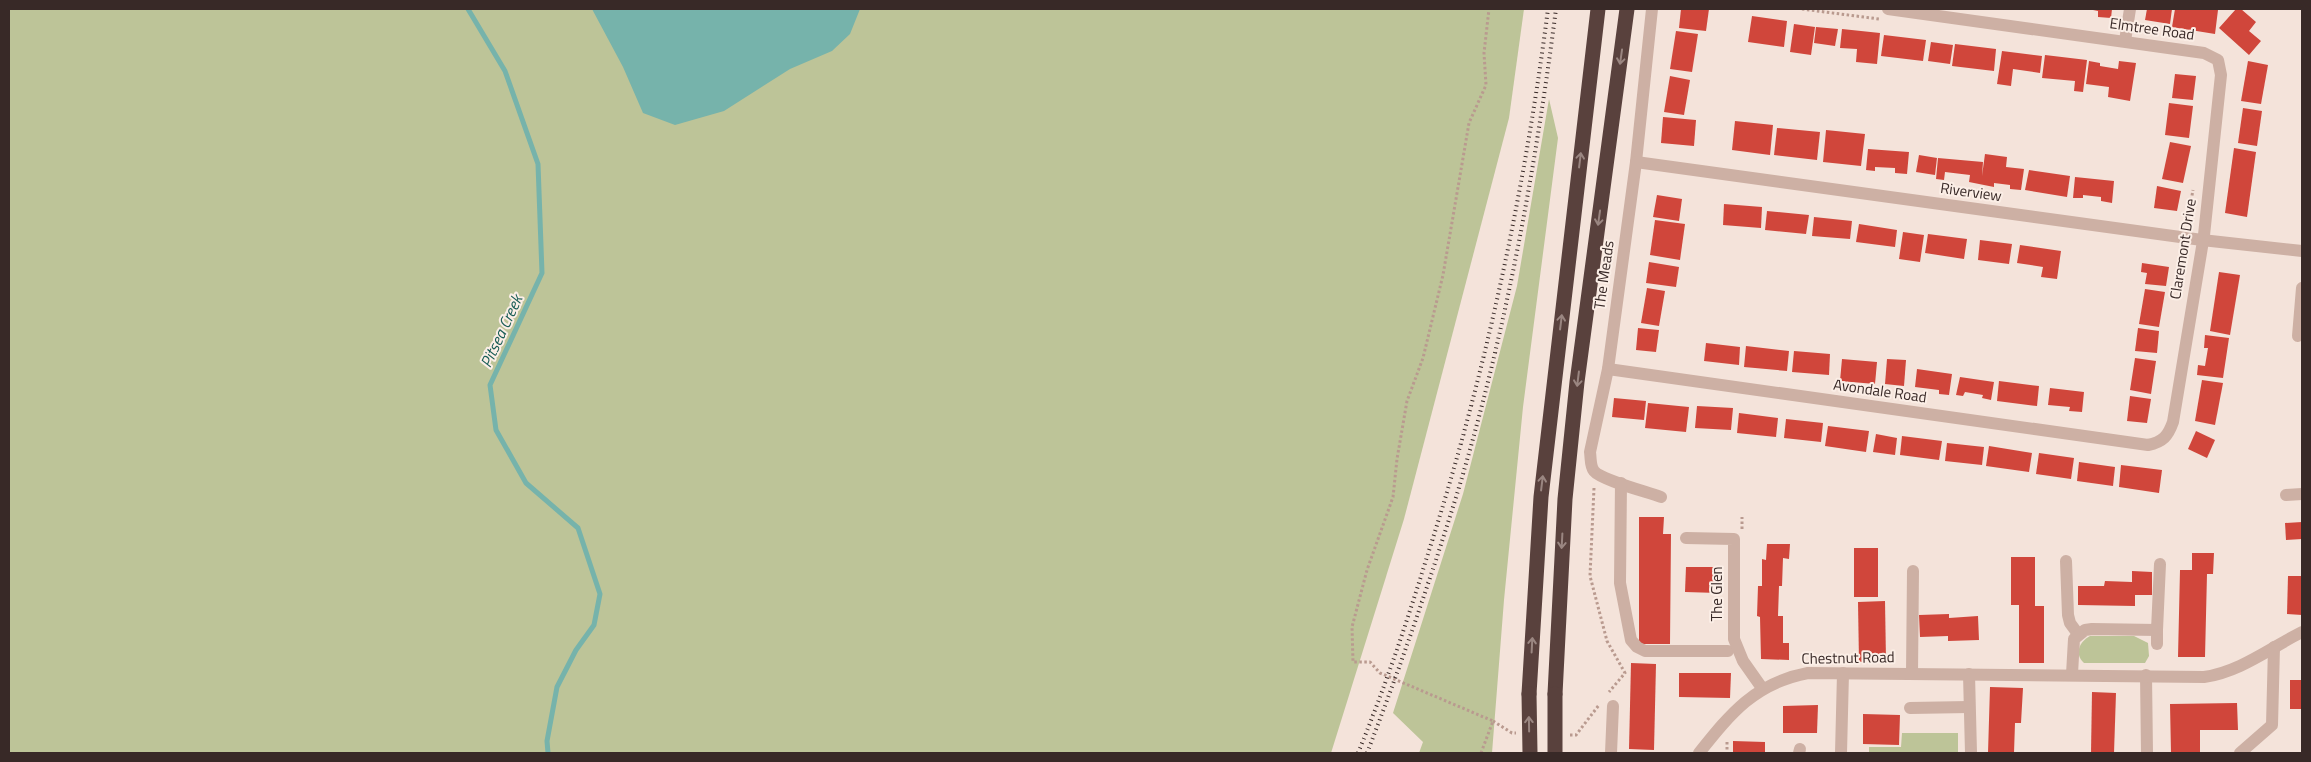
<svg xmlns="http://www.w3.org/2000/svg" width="2311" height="762" font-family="'Titillium Web',sans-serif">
  <rect width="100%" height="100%" fill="#f4e3da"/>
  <g fill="#bdc498">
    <path d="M9,9H1524L1509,118L1404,519L1331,753H9Z"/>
    <path d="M1549,99L1558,138L1523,407L1504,600L1492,753H1419L1423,742L1393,713L1463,494L1517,286Z"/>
    <path d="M2090,636H2134L2148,643L2149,656L2145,663H2084C2074,654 2079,642 2090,636Z"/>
    <path d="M1902,733H1958V753H1869V747H1901Z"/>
  </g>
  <path fill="#76b3ab" d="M592,9H860L850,34L832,51L790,69L724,111L675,125L643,113L623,67Z"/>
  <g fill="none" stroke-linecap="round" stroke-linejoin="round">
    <path stroke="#76b3ab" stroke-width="5" d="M468,9L505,71L538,164L542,273L490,385L496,430L526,483L578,528L600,594L594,625L576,650L557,687L547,741L548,753"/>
  </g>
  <g fill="#d0463b">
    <path d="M1681,9H1709L1706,31L1679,28Z"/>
    <path d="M2088,9H2112L2111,18L2098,17V11Z"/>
    <path d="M2147,9H2172L2170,24L2145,20Z"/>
    <path d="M2175,9L2218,10L2215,34L2172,27Z"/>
    <path d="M2236,9H2241L2256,22L2249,31L2261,41L2249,55L2219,28Z"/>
    <path d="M1752,16L1787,21L1784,47L1748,42Z"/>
    <path d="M1794,24L1815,27L1811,55L1790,52Z"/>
    <path d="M1816,27L1838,29L1835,46L1814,43Z"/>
    <path d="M1842,29L1880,33L1877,64L1856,62L1857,49L1840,48Z"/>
    <path d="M1676,31L1698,34L1692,72L1670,69Z"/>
    <path d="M1884,35L1926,40L1923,61L1881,56Z"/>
    <path d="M1931,42L1953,45L1950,64L1928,61Z"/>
    <path d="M1955,44L1996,49L1994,71L1952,66Z"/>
    <path d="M2002,51L2042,56L2040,73L2013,69L2011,86L1997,84Z"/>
    <path d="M2045,55L2087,60L2083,92L2074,91L2075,81L2042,78Z"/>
    <path d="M2089,61L2100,63V66L2118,69L2119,61L2136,63L2130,101L2108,97L2109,87L2086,84Z"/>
    <path d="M2248,61L2268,65L2261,104L2241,101Z"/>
    <path d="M2175,74L2196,76L2193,100L2172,98Z"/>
    <path d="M1670,76L1690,80L1684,115L1664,112Z"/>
    <path d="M2169,103L2193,106L2189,138L2165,135Z"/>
    <path d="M2243,108L2262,111L2257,146L2238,143Z"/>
    <path d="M1663,117L1696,120L1694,146L1661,143Z"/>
    <path d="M1735,121L1773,125L1770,155L1732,150Z"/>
    <path d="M1777,128L1820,132L1817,160L1774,155Z"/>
    <path d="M1826,130L1865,134L1861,166L1823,162Z"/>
    <path d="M2170,142L2191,146L2183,183L2162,179Z"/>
    <path d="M2234,148L2256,152L2247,217L2225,213Z"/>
    <path d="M1868,149L1909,152L1907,174L1895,173V168L1875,167V171L1866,170Z"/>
    <path d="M1985,154L2007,157L2006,167L2024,169L2021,190L2010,189V185L1994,183V187L1969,182L1970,175L1945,172L1944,180L1936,179L1938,158L1983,162L1982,176Z"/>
    <path d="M1919,155L1937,158L1935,175L1916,172Z"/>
    <path d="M2029,170L2070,176L2067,197L2025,190Z"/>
    <path d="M2075,177L2114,181L2112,203L2101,201V197L2083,195V198H2073Z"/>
    <path d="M2157,186L2181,191L2177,211L2154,208Z"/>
    <path d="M1657,195L1682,199L1679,221L1653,217Z"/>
    <path d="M1724,204L1762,207L1761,228L1723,225Z"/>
    <path d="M1767,211L1809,215L1806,234L1765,230Z"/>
    <path d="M1814,217L1852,221L1850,239L1812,236Z"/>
    <path d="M1655,220L1685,224L1680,260L1650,255Z"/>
    <path d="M1859,224L1897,230L1895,247L1856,242Z"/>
    <path d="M1903,232L1924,235L1920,262L1899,259Z"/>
    <path d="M1928,234L1967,239L1964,259L1925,253Z"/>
    <path d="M1980,240L2012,244L2009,264L1978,260Z"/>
    <path d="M2020,245L2061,251L2057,279L2041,277L2043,267L2017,263Z"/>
    <path d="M1649,262L1679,267L1676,287L1646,283Z"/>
    <path d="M2142,263L2169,267L2166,286L2145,284L2147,273L2141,272Z"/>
    <path d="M2219,272L2240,275L2230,335L2210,331Z"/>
    <path d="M1647,288L1665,291L1659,326L1641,323Z"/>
    <path d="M2145,289L2165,292L2159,327L2139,324Z"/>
    <path d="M1638,328L1659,330L1656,352L1636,350Z"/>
    <path d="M2138,328L2159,331L2157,353L2135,351Z"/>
    <path d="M2205,335L2229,338L2223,378L2197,375L2198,365L2205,366L2208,348H2204Z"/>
    <path d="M1706,343L1740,347L1739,365L1704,361Z"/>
    <path d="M1746,346L1789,351L1787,371L1744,367Z"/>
    <path d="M1794,351L1830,354L1829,375L1792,372Z"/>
    <path d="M2135,358L2156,361L2151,394L2130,390Z"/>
    <path d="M1842,359L1877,362L1875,384L1840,381Z"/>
    <path d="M1887,359L1906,360L1904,386L1885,384Z"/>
    <path d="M1917,369L1952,374L1949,395L1939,394V390L1915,387Z"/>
    <path d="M1960,377L1994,382L1991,400L1982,398L1983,395L1965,392L1963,396L1956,395Z"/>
    <path d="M2202,380L2223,383L2215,425L2195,421Z"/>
    <path d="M1999,381L2039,386L2037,406L1997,401Z"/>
    <path d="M2050,388L2084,392L2082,412L2069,411L2070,407L2048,405Z"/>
    <path d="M2130,396L2151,399L2147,423L2127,421Z"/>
    <path d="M1614,398L1646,401L1644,420L1612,417Z"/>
    <path d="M1648,403L1689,407L1686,432L1645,428Z"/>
    <path d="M1697,406L1733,408L1731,430L1695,428Z"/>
    <path d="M1739,413L1778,418L1776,437L1737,433Z"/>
    <path d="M1786,419L1823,423L1821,442L1784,438Z"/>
    <path d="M1828,426L1869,431L1866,452L1825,446Z"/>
    <path d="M2196,431L2215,440L2207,458L2188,449Z"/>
    <path d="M1876,434L1897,438L1895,455L1873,452Z"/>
    <path d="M1902,436L1942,441L1939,460L1900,455Z"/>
    <path d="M1947,443L1984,447L1982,465L1945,461Z"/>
    <path d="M1989,446L2032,453L2029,472L1986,466Z"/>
    <path d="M2039,453L2074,458L2071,479L2036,474Z"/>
    <path d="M2079,462L2115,467L2113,486L2077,481Z"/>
    <path d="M2121,465L2162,470L2159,493L2119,487Z"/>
    <path d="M1639,517H1664L1663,534H1671L1670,644H1639Z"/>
    <path d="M2302,522V539L2286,540L2285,523Z"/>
    <path d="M1767,544H1790L1789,559L1783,558L1782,586H1779L1778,616H1783V643H1789V660L1761,659L1760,617L1757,616L1758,586H1762V559L1766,560Z"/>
    <rect x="1854" y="548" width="24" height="49"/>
    <path d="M2192,553H2214L2213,574H2207L2205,657H2178L2180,570H2192Z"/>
    <path d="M2011,557H2035V606H2044V663H2019V605H2011Z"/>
    <path d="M1686,567H1718V593L1685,592Z"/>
    <path d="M2132,571L2152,572V595H2135V606L2078,605V586H2104L2105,581L2132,582Z"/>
    <path d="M2288,576H2302V615L2287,614Z"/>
    <path d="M1885,601L1886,661L1859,662L1858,602Z"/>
    <path d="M1949,614V618L1978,616L1979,640L1948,641V636L1920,637L1919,615Z"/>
    <path d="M1631,663L1656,664L1654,750L1629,749Z"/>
    <path d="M1679,673H1731L1730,698L1679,697Z"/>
    <rect x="2290" y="680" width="12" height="29"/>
    <path d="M1990,687L2023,688L2021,723H2015L2014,753H1988Z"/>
    <path d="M2092,692L2116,693L2114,753H2091Z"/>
    <path d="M2237,703L2238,730H2200V753H2171L2170,704Z"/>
    <path d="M1818,705L1817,733H1783V706Z"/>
    <path d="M1863,714L1900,715L1899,745L1863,744Z"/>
    <path d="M1733,741L1765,742V753H1733Z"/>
  </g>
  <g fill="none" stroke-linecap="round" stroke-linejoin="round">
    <g stroke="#b99a8f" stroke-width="3" stroke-dasharray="2.5 2.5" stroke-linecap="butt">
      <path d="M1802,9L1879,19"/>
      <path d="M2184,224L2188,218L2193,190"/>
      <path d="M1594,488L1590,576L1607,641L1625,673L1609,692"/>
      <path d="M1742,529V517"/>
      <path d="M1493,721L1512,733H1516"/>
      <path d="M1570,735H1576L1599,705"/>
      <path d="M1727,742V753"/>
      <path d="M1481,753L1493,721L1380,673L1370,662H1353L1352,627L1367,570L1393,497L1397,459L1407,401L1423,358L1443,275L1469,123L1486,85L1484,53L1489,9"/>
    </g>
    <g stroke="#cdb0a4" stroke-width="12">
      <path d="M1652,9L1636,162L1608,369L1590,452C1591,459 1590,466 1594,471C1601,480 1648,492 1661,497"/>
      <path d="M2125,41L2130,9"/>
      <path d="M1636,162L2202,240L2302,251"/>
      <path d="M2298,336L2302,288"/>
      <path d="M1608,369L2148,445C2163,442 2168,436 2173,422L2204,235L2221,75L2218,60L2204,53L1888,9"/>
      <path d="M1621,483L1620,583L1631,640L1637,647L1645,651H1728"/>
      <path d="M2286,495L2302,494"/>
      <path d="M1686,538L1734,539V639L1743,661L1762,688"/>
      <path d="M2066,561L2068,615L2070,623L2078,634"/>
      <path d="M2157,630V644"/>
      <path d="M1912,673L1913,571"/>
      <path d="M1969,674L1971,753"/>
      <path d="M2072,674L2074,639L2085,630L2092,629L2157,630L2160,564"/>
      <path d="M2146,675L2147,753"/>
      <path d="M1910,708L1969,707"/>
      <path d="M1611,753L1613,706"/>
      <path d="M1699,753C1731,713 1755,683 1808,673L2204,677C2240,672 2270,648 2302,632"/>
      <path d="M1799,753L1800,749"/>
      <path d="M1841,753L1843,673"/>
      <path d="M2240,753L2272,725L2274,647"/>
    </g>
    <g stroke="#59413d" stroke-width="15">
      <path d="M1529,694L1541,497L1598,9"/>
      <path d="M1555,694L1565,499L1577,382L1627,9"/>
    </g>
    <g stroke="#382927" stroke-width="4" stroke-dasharray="1 4" stroke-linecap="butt">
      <path d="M1358,753C1384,690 1406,625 1426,560C1484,380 1524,196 1548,9"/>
      <path d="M1367,753C1400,668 1430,581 1457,494C1505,336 1535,172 1556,9"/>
    </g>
    <g stroke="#59413d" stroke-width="15">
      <path d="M1529,694L1530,753"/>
      <path d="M1555,694V753"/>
    </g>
  </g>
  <defs><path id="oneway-shaft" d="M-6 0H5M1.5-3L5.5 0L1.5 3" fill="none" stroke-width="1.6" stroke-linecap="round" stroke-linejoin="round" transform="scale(1.25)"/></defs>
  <g stroke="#9a8681">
    <use href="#oneway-shaft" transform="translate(1621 57) rotate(98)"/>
    <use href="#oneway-shaft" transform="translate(1580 160) rotate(-83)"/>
    <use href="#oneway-shaft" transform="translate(1599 218) rotate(98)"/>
    <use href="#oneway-shaft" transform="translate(1561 322) rotate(-83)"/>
    <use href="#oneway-shaft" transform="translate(1578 379) rotate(97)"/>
    <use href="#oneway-shaft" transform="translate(1542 483) rotate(-83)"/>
    <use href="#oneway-shaft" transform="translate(1562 541) rotate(93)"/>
    <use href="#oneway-shaft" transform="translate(1532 645) rotate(-87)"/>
    <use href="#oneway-shaft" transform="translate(1529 724) rotate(-91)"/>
  </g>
  <g text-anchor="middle" stroke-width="4" stroke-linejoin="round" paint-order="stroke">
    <g font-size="15" fill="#382927" stroke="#fbeee6">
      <text transform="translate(2152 29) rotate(8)" y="5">Elmtree Road</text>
      <text transform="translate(1971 192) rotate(8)" y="5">Riverview</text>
      <text transform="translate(2183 249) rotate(-81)" y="5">Claremont Drive</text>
      <text transform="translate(1604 275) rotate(-82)" y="5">The Meads</text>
      <text transform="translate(1880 391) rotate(8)" y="5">Avondale Road</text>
      <text transform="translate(1717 594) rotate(-90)" y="5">The Glen</text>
      <text transform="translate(1848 658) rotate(-1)" y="5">Chestnut Road</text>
    </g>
    <g font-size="16" font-style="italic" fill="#195d56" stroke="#fbeee6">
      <text transform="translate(501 331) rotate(-65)" y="6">Pitsea Creek</text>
    </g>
  </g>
  <rect width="2311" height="762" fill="none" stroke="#382927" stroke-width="20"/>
</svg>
